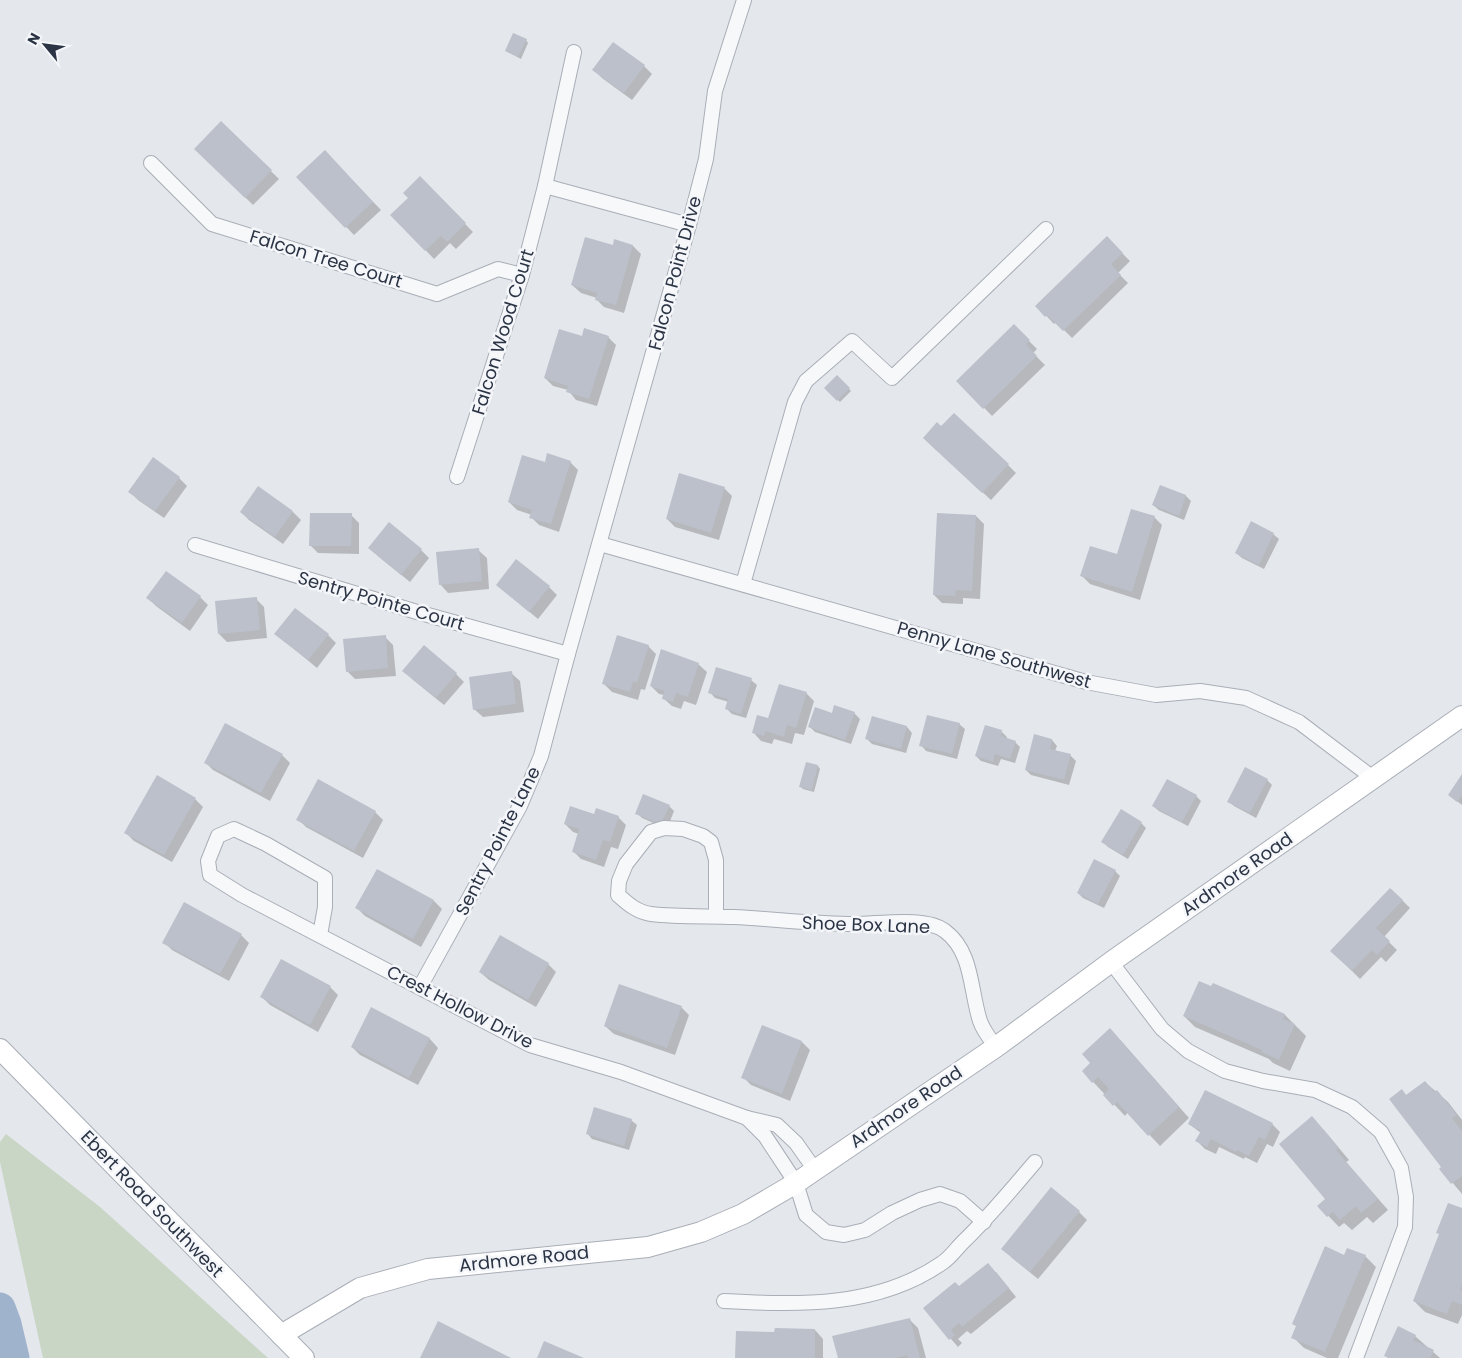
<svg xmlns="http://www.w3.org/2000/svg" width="1462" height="1358" font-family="Poppins,sans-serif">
  <rect width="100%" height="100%" fill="#e4e7ec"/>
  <path fill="#c9d6c5" d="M6,1134L100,1207L268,1358H43L0,1162V1142Z"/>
  <g fill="#0003">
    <path d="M526,40L528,43L521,59L506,51Z"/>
    <path d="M644,66L652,74L632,100L602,78L594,70Z"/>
    <path d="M221,123L279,179L253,205L196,149Z"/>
    <path d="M333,160L381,210L354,235L298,177Z"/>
    <path d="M420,178L473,232L456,249L450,243L434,259L392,215L410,198Z"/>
    <path d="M1107,238L1130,261L1118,273L1128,283L1072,338L1056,322L1054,324L1037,306Z"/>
    <path d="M615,241L633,246L641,254L624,313L604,307L596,299L597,298L581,293L572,285L614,246Z"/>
    <path d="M1014,326L1037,349L1033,353L1045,365L992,416L958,381Z"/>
    <path d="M608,337L616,345L597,406L576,400L568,390L553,386L545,378L583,338Z"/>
    <path d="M837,377L851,391L840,402L826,388Z"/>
    <path d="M932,446L1008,465L1016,473L991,500Z"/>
    <path d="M570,462L578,470L559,532L539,525L531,517L532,515L517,510L509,502L546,463Z"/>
    <path d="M179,478L187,486L164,518L138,500L130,492Z"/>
    <path d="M1160,486L1186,496L1191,501L1184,520L1159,510L1153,505Z"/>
    <path d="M724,488L732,496L719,540L675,527L667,519Z"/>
    <path d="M241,512H293L301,520L283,544L249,520Z"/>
    <path d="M351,515L359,523V554L318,553L310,545Z"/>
    <path d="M976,516L984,524L980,599L963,598V604L942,603L934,595Z"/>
    <path d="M1154,517L1162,525L1140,600L1090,584L1082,576L1118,555Z"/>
    <path d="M1273,534L1279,539L1264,569L1242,558L1236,553Z"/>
    <path d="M421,550L429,558L410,582L378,556Z"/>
    <path d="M478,550L487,558L489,589L448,593L440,584Z"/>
    <path d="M497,585L549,587L557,595L538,619Z"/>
    <path d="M200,597L208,605L190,631L156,606L148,598Z"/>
    <path d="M256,599L264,607L267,638L227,642L219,634Z"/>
    <path d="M276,634L328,635L336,643L317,668Z"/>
    <path d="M385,637L393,645L396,676L355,679L347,671Z"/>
    <path d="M648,646L656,654L645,690L641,689L638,700L612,692L604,684Z"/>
    <path d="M698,664L707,672L696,705L684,701L681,709L672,706L663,698L664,695L659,694L651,686Z"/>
    <path d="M511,673L520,681L524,712L483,717L474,709Z"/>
    <path d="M456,674L464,682L444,705L412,679Z"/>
    <path d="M751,680L757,685L746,718L732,714L727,709L729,702L715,698L710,692Z"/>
    <path d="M806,693L814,701L804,735L795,733L792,744L774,739L772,744L761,741L753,732Z"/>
    <path d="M854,713L860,719L851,744L815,732L810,727L832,714Z"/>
    <path d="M873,718L907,727L912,733L906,753L872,744L867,739Z"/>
    <path d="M959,724L965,729L957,759L926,751L921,745Z"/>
    <path d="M1002,732L1007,737L1006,739L1015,742L1020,747L1015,763L1001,759L998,766L981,761L976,756Z"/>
    <path d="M1035,736L1052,740L1057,746L1055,751L1071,756L1076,761L1069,785L1031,775L1026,770Z"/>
    <path d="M282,755L290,763L270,801L213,770L205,762Z"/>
    <path d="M818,766L820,769L814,792L803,789L800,786Z"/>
    <path d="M1462,777V805L1449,795Z"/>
    <path d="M1267,780L1272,785L1256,818L1234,806L1229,801Z"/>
    <path d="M1196,796L1201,801L1188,826L1159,811L1153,806Z"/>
    <path d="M195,799L203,807L172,862L134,841L126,833Z"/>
    <path d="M669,806L674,811L667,829L642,818L637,813Z"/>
    <path d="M375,812L383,820L363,858L306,827L298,819Z"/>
    <path d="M595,815L618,817L626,825L618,849L611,847L604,867L581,859L573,851L579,834L573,832L565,824Z"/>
    <path d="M1141,823L1146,828L1128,859L1108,847L1103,842Z"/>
    <path d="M377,870L434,901L442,909L421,947L365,916L357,908Z"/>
    <path d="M1115,871L1120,876L1104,908L1083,898L1078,893Z"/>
    <path d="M1402,900L1410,908L1384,937L1397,950L1386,962L1381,957L1360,979L1340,959Z"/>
    <path d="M241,935L249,943L229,981L172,950L164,942Z"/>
    <path d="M548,964L556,972L536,1007L489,980L480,972Z"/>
    <path d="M1213,985L1285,1015L1306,1036L1290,1071L1273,1063L1269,1059L1195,1027L1184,1016Z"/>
    <path d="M330,987L338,995L318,1032L270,1005L262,997Z"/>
    <path d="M681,1007L689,1015L675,1055L614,1034L605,1026Z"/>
    <path d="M372,1009L430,1039L438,1048L418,1085L360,1055L352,1047Z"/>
    <path d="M763,1027L802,1042L810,1050L790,1101L751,1085L743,1077Z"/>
    <path d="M1121,1041L1189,1118L1160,1146L1128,1112L1125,1116L1083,1071Z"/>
    <path d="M1425,1082L1448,1102L1462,1120V1194L1441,1169L1442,1168L1402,1091L1407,1096Z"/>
    <path d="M631,1120L637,1125L629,1150L592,1139L587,1133Z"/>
    <path d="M1189,1124H1272L1280,1132L1273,1147L1267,1144L1257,1163L1245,1157L1244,1159L1219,1147L1216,1154L1205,1149L1197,1141L1201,1133Z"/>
    <path d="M1323,1129L1349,1160L1346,1162L1388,1210L1373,1223L1367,1217L1352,1230L1344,1223L1339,1227L1319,1206L1327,1199Z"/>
    <path d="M1462,1209V1315L1458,1324L1425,1312L1414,1301Z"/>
    <path d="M1079,1212L1087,1220L1038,1279L1011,1257Z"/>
    <path d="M1345,1256H1365L1376,1267L1338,1358H1327L1304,1348L1293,1337Z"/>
    <path d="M996,1272L1016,1297L971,1334L967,1331L958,1339L962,1343L958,1347L925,1309L959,1288Z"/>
    <path d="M910,1320L918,1328L926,1358H839Z"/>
    <path d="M815,1330L823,1339V1358H736Z"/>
    <path d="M1415,1336L1440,1358H1388L1386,1355Z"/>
  </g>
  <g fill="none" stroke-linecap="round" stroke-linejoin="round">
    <path stroke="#9fb4cc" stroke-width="31" d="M0,1308L6,1324L14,1358"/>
  </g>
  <g fill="#bbc0ca">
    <path d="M513,33L527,39L518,57L505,51Z"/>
    <path d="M613,42L645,65L624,93L592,70Z"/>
    <path d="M221,121L272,170L245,198L194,149Z"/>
    <path d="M325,150L373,202L345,228L296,177Z"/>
    <path d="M420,176L466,223L447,242L441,236L425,251L390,215L408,198L403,193Z"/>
    <path d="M1107,236L1123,253L1111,264L1121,275L1063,331L1047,315L1045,317L1035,306Z"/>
    <path d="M585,237L613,245L614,239L633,245L616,305L595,300L597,293L571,285Z"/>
    <path d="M1014,324L1030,340L1026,344L1037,356L983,409L956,381Z"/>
    <path d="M584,328L609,336L589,399L566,392L568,386L544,378L559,329L582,336Z"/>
    <path d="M837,375L850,388L837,401L824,388Z"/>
    <path d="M954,413L1009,464L982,493L923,438L937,422L941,426Z"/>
    <path d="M547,453L571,461L551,524L529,518L532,510L508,502L522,455L545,462Z"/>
    <path d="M153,457L180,477L155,511L128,492Z"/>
    <path d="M679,473L725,487L711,533L666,519Z"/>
    <path d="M1160,485L1186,495L1179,516L1152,505Z"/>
    <path d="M258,486L293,511L275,537L240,512Z"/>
    <path d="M1131,509L1155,516L1132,592L1080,576L1090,546L1117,554Z"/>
    <path d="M310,513H352L351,546H309Z"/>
    <path d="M937,513L976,515L972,591L956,590L955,596L933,595Z"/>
    <path d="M1251,521L1274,533L1259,565L1235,553Z"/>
    <path d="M389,522L422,549L401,575L368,548Z"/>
    <path d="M479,548L482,581L439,585L436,552Z"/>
    <path d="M516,559L550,586L529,612L496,585Z"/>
    <path d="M166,571L201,596L182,623L146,598Z"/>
    <path d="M257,597L260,630L218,634L215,601Z"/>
    <path d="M295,608L329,634L308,660L274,634Z"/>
    <path d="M386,635L388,668L346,672L343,639Z"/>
    <path d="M617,635L649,645L637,683L633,681L630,692L602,684Z"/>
    <path d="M424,645L457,673L436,698L402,671Z"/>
    <path d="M661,649L699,663L688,697L676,693L673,702L662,699L664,691L650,686Z"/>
    <path d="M716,667L752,678L741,714L725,709L728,699L708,693Z"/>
    <path d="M512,671L516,704L473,710L469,677Z"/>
    <path d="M779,684L807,692L796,728L787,725L784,737L766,731L764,736L752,733L757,715L768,718Z"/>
    <path d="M834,705L855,712L845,740L808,727L815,707L832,713Z"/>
    <path d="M927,715L960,723L952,754L919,746Z"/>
    <path d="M872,716L907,726L901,749L865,739Z"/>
    <path d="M225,723L283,754L261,793L204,763Z"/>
    <path d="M985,725L1002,730L1001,736L1016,741L1010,759L995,754L993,762L975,756Z"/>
    <path d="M1034,734L1052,739L1050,749L1071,754L1064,780L1025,770Z"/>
    <path d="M806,762L818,765L812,790L799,787Z"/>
    <path d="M1245,767L1268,779L1250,813L1227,802Z"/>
    <path d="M1462,774V795L1457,802L1448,795Z"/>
    <path d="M157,775L196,798L164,855L124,833Z"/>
    <path d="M318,779L376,811L354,851L296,820Z"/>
    <path d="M1167,779L1197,795L1182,822L1152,806Z"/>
    <path d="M643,794L670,805L661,824L635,814Z"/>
    <path d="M570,806L594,814L596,808L619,816L610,842L603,840L596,860L572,852L579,829L564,824Z"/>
    <path d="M1121,809L1142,822L1123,855L1101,842Z"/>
    <path d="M1094,859L1116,870L1098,904L1077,893Z"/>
    <path d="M377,869L434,900L413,939L355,908Z"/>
    <path d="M1390,888L1403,900L1376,928L1390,941L1377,955L1372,950L1352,971L1330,951Z"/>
    <path d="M184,902L242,934L220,974L162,943Z"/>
    <path d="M500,935L549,963L528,1000L479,972Z"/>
    <path d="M281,959L331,986L310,1025L260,997Z"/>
    <path d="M1199,981L1211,986L1213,983L1285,1014L1283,1019L1295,1024L1279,1060L1261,1052L1262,1050L1183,1016Z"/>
    <path d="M619,984L682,1006L667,1048L604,1026Z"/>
    <path d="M371,1007L430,1038L409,1078L351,1047Z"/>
    <path d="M762,1025L802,1041L782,1094L741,1078Z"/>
    <path d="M1110,1028L1179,1107L1148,1136L1117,1102L1113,1106L1103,1095L1109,1089L1098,1077L1092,1083L1082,1071L1090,1063L1082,1054Z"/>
    <path d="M1425,1081L1434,1092L1437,1090L1457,1115L1452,1118L1462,1131V1176L1451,1184L1439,1169L1441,1167L1389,1099L1402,1089L1406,1095Z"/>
    <path d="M1205,1090L1273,1123L1265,1140L1259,1137L1249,1156L1237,1150L1236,1152L1211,1139L1207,1147L1195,1141L1201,1131L1188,1124Z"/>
    <path d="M594,1107L632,1119L624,1146L586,1134Z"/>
    <path d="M1312,1116L1339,1148L1336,1150L1378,1199L1361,1213L1356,1206L1340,1220L1333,1212L1327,1217L1317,1206L1325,1199L1279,1144Z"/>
    <path d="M1051,1187L1080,1211L1030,1272L1001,1249Z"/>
    <path d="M1448,1203L1462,1208V1285L1460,1290H1462V1305L1452,1301L1447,1314L1413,1301L1439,1234L1436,1233Z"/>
    <path d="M1325,1246L1344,1255L1347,1248L1366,1255L1325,1352L1291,1338L1296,1326L1292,1324Z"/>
    <path d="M988,1263L1009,1288L962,1327L959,1323L951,1330L955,1335L949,1340L923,1308L955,1282L959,1286Z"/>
    <path d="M910,1318L920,1358H908L907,1355L896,1358H838L832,1336Z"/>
    <path d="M438,1321L511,1358H420Z"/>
    <path d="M1398,1326L1416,1335L1413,1340L1434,1350L1430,1358H1389L1384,1356Z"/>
    <path d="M775,1328L815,1329V1358H735L736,1331L774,1332Z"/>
    <path d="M544,1341L584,1358H537Z"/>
  </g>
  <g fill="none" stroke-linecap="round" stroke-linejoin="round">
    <defs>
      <g id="street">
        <path d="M151,163L212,224L437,294L498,269L522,275"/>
        <path d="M545,186L689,225"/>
        <path d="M457,477L522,275L545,186L574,52"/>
        <path d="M600,544L1086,682L1156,695L1200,691L1246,698L1299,722L1373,778"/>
        <path d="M195,545L417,612L568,654"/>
        <path d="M743,584L795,402L806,381L852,341L892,378L1046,229"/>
        <path d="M716,916V860L711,842L703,836L683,829L664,828L651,832L626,864L619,881L618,895C628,904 637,912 651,914C676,917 708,916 734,917C775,919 815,924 855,924C879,924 926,916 945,931C973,952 970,990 980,1021C983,1030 990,1039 996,1047"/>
        <path d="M320,935L325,907V878L266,844L234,829L218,836L208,861L210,875L242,895L530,1045L621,1072L747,1118L777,1125L796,1143L815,1170"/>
        <path d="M1111,962L1162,1029L1188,1051L1225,1071L1263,1081L1315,1090L1352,1107L1381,1132L1401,1168L1406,1197L1405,1227L1356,1358"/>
        <path d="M420,987L520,806L541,756L568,654L689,225L706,159L715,91L744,0"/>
        <path d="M747,1118L765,1136L796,1183L806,1215L826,1232L844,1235L865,1230L892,1213L920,1200L940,1194L960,1201L984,1222"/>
        <path d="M724,1301C799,1305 877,1308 942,1263C950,1258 956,1249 963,1242C989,1217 1011,1190 1035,1162"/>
      </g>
      <g id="secondary">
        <path d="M0,1049L304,1358"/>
        <path d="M281,1335L360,1288L428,1269L648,1247L701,1232L743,1214L796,1183L996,1047L1111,962L1462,716"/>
      </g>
    </defs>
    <use href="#street" stroke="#a9aeb7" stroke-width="16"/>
    <use href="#secondary" stroke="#a9aeb7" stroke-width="22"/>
    <use href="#street" stroke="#f7f8fa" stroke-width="14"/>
    <use href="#secondary" stroke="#fff" stroke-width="20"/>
  </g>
  <g text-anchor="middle" stroke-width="5" stroke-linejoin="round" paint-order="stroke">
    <g font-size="18" fill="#2b3445" stroke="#f4f6f9">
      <text transform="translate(326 259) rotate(17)" y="6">Falcon Tree Court</text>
      <text transform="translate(675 273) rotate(-75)" y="6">Falcon Point Drive</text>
      <text transform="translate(503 332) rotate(-73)" y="6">Falcon Wood Court</text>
      <text transform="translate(381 601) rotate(16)" y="6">Sentry Pointe Court</text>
      <text transform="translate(994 655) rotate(16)" y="6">Penny Lane Southwest</text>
      <text transform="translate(498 841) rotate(-63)" y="6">Sentry Pointe Lane</text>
      <text transform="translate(1237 874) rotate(-35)" y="6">Ardmore Road</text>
      <text transform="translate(866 925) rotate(2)" y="6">Shoe Box Lane</text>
      <text transform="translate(460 1007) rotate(27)" y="6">Crest Hollow Drive</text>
      <text transform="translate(906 1107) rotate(-34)" y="6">Ardmore Road</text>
      <text transform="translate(152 1204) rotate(46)" y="6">Ebert Road Southwest</text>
      <text transform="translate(524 1259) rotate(-6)" y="6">Ardmore Road</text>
    </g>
  </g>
  <g transform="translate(45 45) rotate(299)" stroke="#f4f6f9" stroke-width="4" paint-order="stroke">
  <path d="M0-4L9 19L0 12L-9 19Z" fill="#2b3445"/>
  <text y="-8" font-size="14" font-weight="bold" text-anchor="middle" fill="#2b3445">N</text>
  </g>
</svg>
